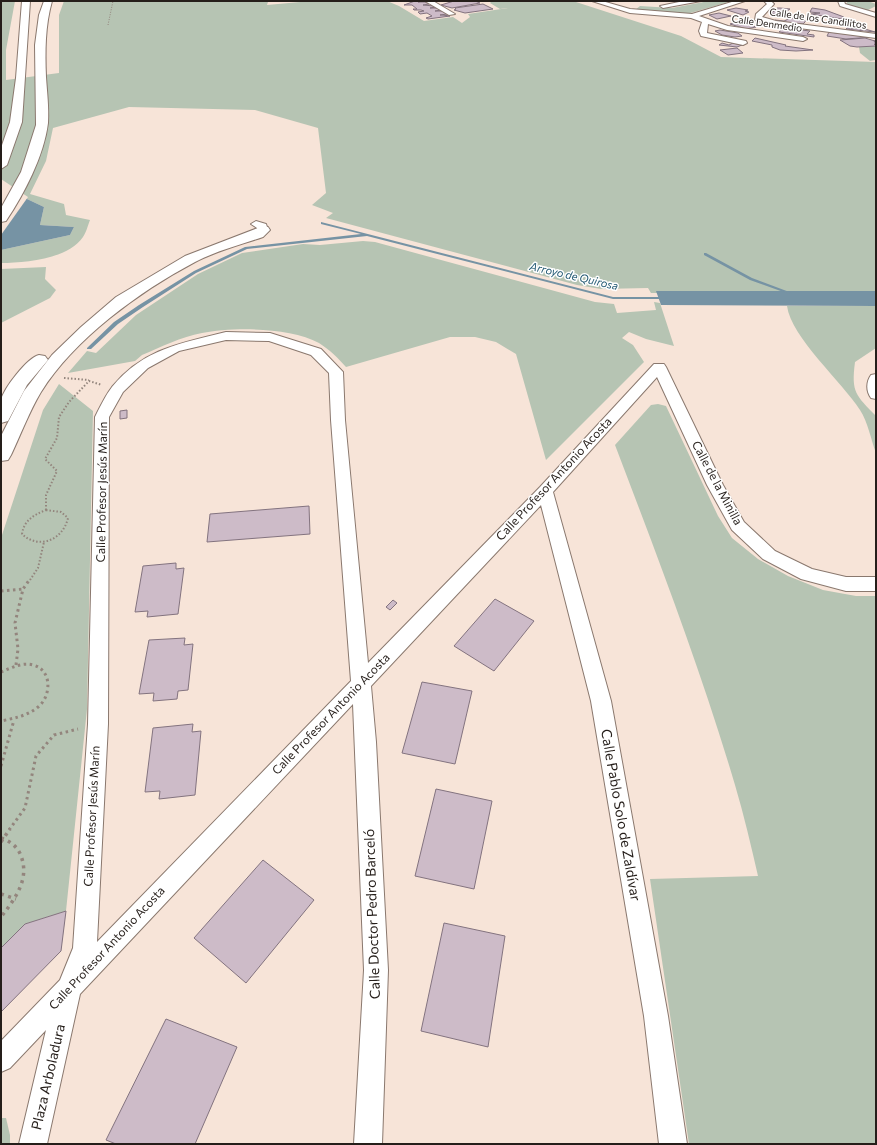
<svg xmlns="http://www.w3.org/2000/svg" width="877" height="1145" font-family="Commissioner,sans-serif">
  <rect width="100%" height="100%" fill="#f7e4d8"/>
  <g fill="#b6c4b3">
    <path d="M1,1H15L6,50V80L59,73V15L64,1H272L268,2L267,5L311,1H387L399,6L424,21L453,17L462,23L470,17L468,14L508,8L500,9L490,3L491,2L577,1L576,2L681,36L721,57L876,62V291H657V293H651L648,288L601,289L577,285L326,218L333,213L312,205L326,193L318,128L255,110L129,107L53,128L46,161L30,194L64,204L66,215L90,220C88,225 86,233 83,237C68,259 25,263 1,263V250L70,235L74,227L40,225L44,207L27,199L1,181Z"/>
    <path d="M709,1H732L687,14L635,10L640,6L672,8Z"/>
    <path d="M848,1H868L876,4V6L866,11L846,4Z"/>
    <path d="M876,46V60L870,61L860,53L859,47Z"/>
    <path d="M363,241L375,242L595,302L614,304L617,313L656,310L654,302L660,303L674,346L646,339L629,332L622,338L633,345L644,362L546,460L516,354L496,342L475,337H450L346,367C338,358 330,350 319,343C290,327 233,327 202,333C181,337 161,347 142,355L135,361L68,373L87,351L96,353L136,315L198,274L242,253L303,244L320,245Z"/>
    <path d="M46,267L45,279L56,290L50,298L1,323V269Z"/>
    <path d="M787,306H876V348L855,362C851,393 856,395 876,416V453C871,440 868,422 860,410C842,382 791,337 787,306Z"/>
    <path d="M59,384L93,411L87,709L66,911L25,924L1,948V538L43,410Z"/>
    <path d="M658,404L666,406L718,516L732,538L758,559L788,576L823,590L856,596H876V1144H689L650,879L758,876C751,846 744,815 735,785C701,670 658,558 615,445L651,405Z"/>
    <path d="M1,1118H6L10,1135V1144H1Z"/>
  </g>
  <g fill="#7693a4">
    <path d="M1,181L27,199L44,207L40,225L74,227L70,235L1,250Z"/>
    <path d="M656,291H876V306L661,305Z"/>
  </g>
  <path fill="#f7e4d8" d="M1,179L28,197L1,235Z"/>
  <g fill="none" stroke-linecap="round" stroke-linejoin="round">
    <g fill="#7693a4" fill-rule="evenodd">
      <path d="M321,222L613,297H665L667,298L665,299H613L367,236L247,249L196,273L143,307L118,324L91,349H87V348L114,322L139,305L194,271L245,247L361,234L321,224Z"/>
      <path d="M704,253H706L752,278L792,293L789,294L750,280L704,255Z"/>
    </g>
  </g>
  <g fill="#cdbbc8" stroke="#83737f">
    <path d="M415,1H423L418,2H425L429,4L423,5L434,6L436,7L430,8H437L441,10L435,11H443L447,14L440,15H442L450,16L428,19L426,18L432,16L427,13L420,14L418,12L424,11L421,10H414L413,9H417L412,5H404Z"/>
    <path d="M454,1H475L480,3L452,8L441,5Z"/>
    <path d="M483,4L493,9L465,13L454,10L456,9L455,8Z"/>
    <path d="M736,8L748,10L745,11L749,12L743,15L727,10Z"/>
    <path d="M777,8H780L790,9L781,15L770,13L777,10Z"/>
    <path d="M812,8L825,10L844,17L842,19L811,14L820,13L810,12Z"/>
    <path d="M719,13L731,16L717,19L709,15Z"/>
    <path d="M791,18L806,21L803,24L774,22L775,20L784,21Z"/>
    <path d="M737,22H742L756,27L746,29L730,24Z"/>
    <path d="M784,28L810,31L807,34L814,35V37L779,32Z"/>
    <path d="M847,28L865,29L875,32L846,29Z"/>
    <path d="M720,30L738,33L742,36L735,37L722,35L715,31Z"/>
    <path d="M829,32L873,37L846,39L827,36Z"/>
    <path d="M755,38L786,45L785,46L813,50L796,51L780,50L772,47V45L752,41Z"/>
    <path d="M865,38L875,41H874L876,44H874L876,46L857,47L850,46L840,40Z"/>
    <path d="M722,43L729,45L733,43L742,45L737,47L719,45Z"/>
    <path d="M737,48L743,53L728,55L720,50Z"/>
    <path d="M127,410V418L120,419V411Z"/>
    <path d="M309,506L310,534L207,542L210,514Z"/>
    <path d="M176,563V569L184,568L178,614L147,617L148,611L135,612L143,566Z"/>
    <path d="M495,599L534,621L494,671L454,646Z"/>
    <path d="M393,600L397,603L390,610L386,607Z"/>
    <path d="M185,638L184,645L193,644L188,690L178,691L177,699L153,701L154,693L139,694L149,640Z"/>
    <path d="M422,682L472,691L455,764L402,753Z"/>
    <path d="M193,724L192,732L201,731L195,795L159,799L160,791L145,792L153,728Z"/>
    <path d="M436,789L492,801L474,889L415,876Z"/>
    <path d="M263,860L314,900L246,983L194,938Z"/>
    <path d="M66,911L61,951L1,1012V948L25,924Z"/>
    <path d="M444,923L505,936L488,1047L421,1031Z"/>
    <path d="M166,1019L237,1047L195,1144H116L106,1140Z"/>
  </g>
  <g fill="none" stroke-linecap="round" stroke-linejoin="round">
    <defs>
      <g id="street">
        <path d="M425,1H433L455,14L449,15Z"/>
        <path d="M592,1H602L630,9L692,14L735,1H745L699,16L728,26L803,37L807,39L803,41L727,30L708,24L707,33L746,41L747,43L743,45L701,36L699,31L702,22L691,18L630,13Z"/>
        <path d="M684,1H701L663,8L660,6Z"/>
        <path d="M764,1H771L774,4L762,17L776,21L876,34V38L776,25L755,20L756,14L767,4Z"/>
        <path d="M838,1H844L845,4L876,13V17L840,6Z"/>
        <path d="M256,221L266,224L268,230L267,232H259L257,228L251,224Z"/>
        <path d="M226,332L270,333L321,349L343,372L345,420L368,663L540,487L654,364H664L666,367L723,485L744,522L775,551L812,569L846,577H876V591H846L801,579L763,559L732,530L707,485L657,377L553,492L611,701L668,1016L687,1144H659L644,1016L591,701L541,505L371,686L376,742L388,970L382,1144H354L364,970L353,704L80,994L47,1144H19L46,1030L10,1068L1,1072V1041L60,980L73,948L88,724L95,417C100,407 105,396 112,387C143,349 181,343 226,332ZM226,340L269,341L311,355L329,373L331,420L351,681L97,942L108,724L109,417L123,392L148,368L179,351Z"/>
        <path d="M876,374V399L871,398C866,391 866,382 871,375Z"/>
      </g>
      <g id="primary">
        <path d="M263,226L268,227L270,230L263,237C240,245 216,251 195,262C140,291 74,339 41,392C29,412 21,434 11,455L8,460L1,461V436L24,391L52,355L81,327L116,297L185,256Z"/>
        <path d="M39,355L45,356L48,360L27,385L8,421L1,423C1,416 0,407 1,400C4,388 27,358 39,355Z"/>
      </g>
      <g id="highway">
        <path d="M22,1H30L22,122L7,165L1,169V148L10,122L16,78Z"/>
        <path d="M44,1H52C45,26 45,51 46,77C47,92 49,108 48,123C44,156 24,194 6,221L1,222V208L21,172L36,125L35,45L39,15Z"/>
      </g>
    </defs>
    <use href="#street" stroke="#8a786e" stroke-width="2"/>
    <use href="#primary" stroke="#8a786e" stroke-width="2"/>
    <use href="#highway" stroke="#8a786e" stroke-width="2"/>
    <path stroke="#93857d" stroke-width="1" stroke-dasharray="1 1.5" stroke-linecap="butt" d="M108,25L113,1"/>
    <g stroke="#93857d" stroke-width="2" stroke-dasharray="1.5 2" stroke-linecap="butt">
      <path d="M64,378L89,380"/>
      <path d="M46,510V495L57,471L45,459L57,438L59,417L69,402L89,381L102,385"/>
      <path d="M46,510L61,512L68,518C63,540 39,550 22,534C24,520 34,515 46,510Z"/>
      <path d="M30,580L38,568L44,542"/>
    </g>
    <g stroke="#93857d" stroke-width="3" stroke-dasharray="2.5 3.5" stroke-linecap="butt">
      <path d="M1,591L23,589"/>
      <path d="M16,665L18,649L15,623L23,589L30,579"/>
      <path d="M1,672C11,668 22,662 33,665C53,670 51,697 38,707C27,716 15,718 1,721"/>
      <path d="M1,766L14,720"/>
      <path d="M9,830L25,808L36,756L54,735L78,729"/>
    </g>
    <g stroke="#93857d" stroke-width="3.5" stroke-dasharray="3 4.5" stroke-linecap="butt">
      <path d="M1,838C10,841 18,847 21,856C30,879 15,899 1,917"/>
      <path d="M1,842L10,829"/>
      <path d="M1,894L16,899"/>
    </g>
    <use href="#street" fill="#fff" fill-rule="evenodd"/>
    <use href="#primary" fill="#fff" fill-rule="evenodd"/>
    <use href="#highway" fill="#fff" fill-rule="evenodd"/>
  </g>
  <g text-anchor="middle" stroke-width="3" stroke-linejoin="round" paint-order="stroke">
    <g font-size="10" fill="#251e1a" stroke="#fff">
      <text transform="translate(818 18) rotate(8)" y="4">Calle de los Candilitos</text>
      <text transform="translate(767 23) rotate(8)" y="4">Calle Denmedio</text>
    </g>
    <g font-size="11" font-style="italic" fill="#215872" stroke="#fff">
      <text transform="translate(574 276) rotate(13)" y="4">Arroyo de Quirosa</text>
    </g>
    <g font-size="12" fill="#251e1a" stroke="#fff">
      <text transform="translate(554 479) rotate(-47)" y="4">Calle Profesor Antonio Acosta</text>
      <text transform="translate(717 483) rotate(62)" y="4">Calle de la Minilla</text>
      <text transform="translate(102 492) rotate(-89)" y="4">Calle Profesor Jesús Marín</text>
      <text transform="translate(331 714) rotate(-46)" y="4">Calle Profesor Antonio Acosta</text>
      <text transform="translate(92 816) rotate(-87)" y="4">Calle Profesor Jesús Marín</text>
      <text transform="translate(107 948) rotate(-47)" y="4">Calle Profesor Antonio Acosta</text>
    </g>
    <g font-size="14" fill="#251e1a" stroke="#fff">
      <text transform="translate(621 815) rotate(80)" y="5">Calle Pablo Solo de Zaldívar</text>
      <text transform="translate(372 914) rotate(-92)" y="5">Calle Doctor Pedro Barceló</text>
      <text transform="translate(48 1077) rotate(-77)" y="5">Plaza Arboladura</text>
    </g>
  </g>
  <rect width="877" height="1145" fill="none" stroke="#251e1a" stroke-width="4"/>
</svg>
